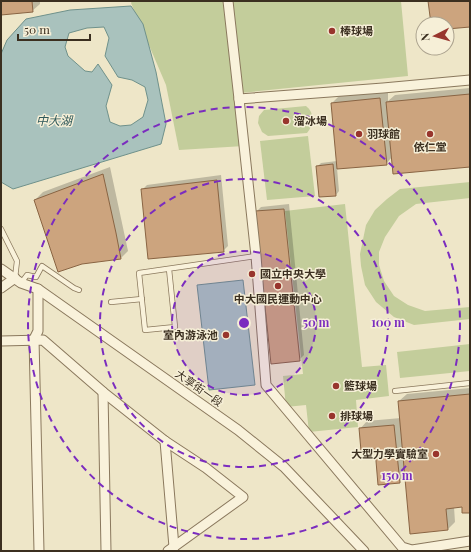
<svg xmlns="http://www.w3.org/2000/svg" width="471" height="552" font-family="'Playfair Display','Noto Sans TC',serif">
  <rect width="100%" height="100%" fill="#eee6c8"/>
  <g fill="#c3cd9b">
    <path d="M132,1H228L244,146L179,150L166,85L131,3Z"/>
    <path d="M231,1H401L408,76L240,93Z"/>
    <path d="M306,106C315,113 314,125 307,133L268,136L262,132L258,123L259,116L264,110Z"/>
    <path d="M308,136L315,196L267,200L260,141Z"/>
    <path d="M470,182V198L416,204L399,216L385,237L379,252V265L384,281L394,296L408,305L425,311L470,307V319L414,325L394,317L376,302L365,285L361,266L360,254L366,225L375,210L387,199L400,189Z"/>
    <path d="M345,204L362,367L386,365L389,396L356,400L358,427L309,432L306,405L286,407L283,376L303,374L285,211Z"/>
    <path d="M470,344V371L400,378L397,352Z"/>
  </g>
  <g fill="#a9c2bd" stroke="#6f918b" fill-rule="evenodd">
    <path d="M131,6L143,24L156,72L166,124L161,144L13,189L1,182V54L7,40L26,19L70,10ZM104,27L109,38L105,56L118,77L132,80L145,87L148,100L143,117L131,125L120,126L110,122L106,106L112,85L98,64L92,72L85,71L68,56L65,47L69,33L87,28Z"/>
    <path d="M243,280L255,385L209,390L197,285Z"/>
  </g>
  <g fill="#0003">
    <path d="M1,1H40V4L32,11L1,14Z"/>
    <path d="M470,88V166L392,157L386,164L337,168L339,191L336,195L317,167L321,163L337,161L332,103L339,96L388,91V101L395,95Z"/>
    <path d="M110,167L128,251L121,258L82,263L35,200L43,192Z"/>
    <path d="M221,175L228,246L223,251L142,190L147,185Z"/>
    <path d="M289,204L304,355L299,360L256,212L261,207Z"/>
    <path d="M470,388V512L463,506L454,507L455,522L448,529L406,476L400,482L360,429L367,421L401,418L399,401L407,394Z"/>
  </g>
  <g fill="#cca47e" stroke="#896443">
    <path d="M1,1H32L33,12L1,15Z"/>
    <path d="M428,1H470V27L447,29V24H431Z"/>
    <path d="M470,94V167L393,174L386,102Z"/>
    <path d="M380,98L387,165L337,169L331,103Z"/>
    <path d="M333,164L336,196L319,197L316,166Z"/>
    <path d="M103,174L116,233L121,259L82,264L58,272L34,200Z"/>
    <path d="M217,180L224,252L148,259L141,189Z"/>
    <path d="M284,209L300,361L271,364L255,211Z"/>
    <path d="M470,394V513H462V507L446,509L448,530L410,534L398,401Z"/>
    <path d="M394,425L400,483L378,485L375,449L361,451L359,428Z"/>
  </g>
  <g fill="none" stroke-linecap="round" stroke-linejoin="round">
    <defs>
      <g id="service">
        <path d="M1,229L17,261L15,278"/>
        <path d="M169,269L175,327L145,330L139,273L256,256"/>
        <path d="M21,283L27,275L36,277L42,266L74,288L79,290"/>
        <path d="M111,302L142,299"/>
        <path d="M395,391L470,383"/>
      </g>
      <g id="minor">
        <path d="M228,1L239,99L383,88L470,80"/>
        <path d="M239,99L256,256L266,385L402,547L412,550L470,541"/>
        <path d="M1,269L21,283L38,289L238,430L284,467L364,551"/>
        <path d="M1,288L15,278"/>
        <path d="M38,289V331L34,339L39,551"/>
        <path d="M1,341L43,340L103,392L165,441L206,468L243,497L168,551"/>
        <path d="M103,392L106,551"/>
        <path d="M165,441L174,547"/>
      </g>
    </defs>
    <use href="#service" stroke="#8a785d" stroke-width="6"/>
    <use href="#minor" stroke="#8a785d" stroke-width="11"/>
    <use href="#service" stroke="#f9f2db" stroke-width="4.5"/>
    <use href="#minor" stroke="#f9f2db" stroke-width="9"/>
  </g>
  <circle cx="244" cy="323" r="72" fill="#7b2cbf" fill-opacity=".12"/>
  <g fill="none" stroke="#7b2cbf" stroke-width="2" stroke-dasharray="7 5">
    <circle cx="244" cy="323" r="72"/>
    <circle cx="244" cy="323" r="144"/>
    <circle cx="244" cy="323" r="216"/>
  </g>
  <g fill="#98352d" stroke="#f6efd7" stroke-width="1.5">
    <circle cx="332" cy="31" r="4"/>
    <circle cx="286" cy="121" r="4"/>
    <circle cx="359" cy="134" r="4"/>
    <circle cx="430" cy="134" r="4"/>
    <circle cx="252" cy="274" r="4"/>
    <circle cx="278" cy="286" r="4"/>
    <circle cx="226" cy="335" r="4"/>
    <circle cx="336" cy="386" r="4"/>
    <circle cx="332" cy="416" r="4"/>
    <circle cx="436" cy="454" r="4"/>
  </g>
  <g text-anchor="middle" stroke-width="3" stroke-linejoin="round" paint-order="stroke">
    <g font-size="11" font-weight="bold" fill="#3b2f20" stroke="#f6efd7" text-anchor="start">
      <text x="340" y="35">棒球場</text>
      <text x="294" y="125">溜冰場</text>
      <text x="367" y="138">羽球館</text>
      <text x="430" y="151" text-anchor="middle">依仁堂</text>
      <text x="260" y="278">國立中央大學</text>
      <text x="278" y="303" text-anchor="middle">中大國民運動中心</text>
      <text x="218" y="339" text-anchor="end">室內游泳池</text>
      <text x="344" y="390">籃球場</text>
      <text x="340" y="420">排球場</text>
      <text x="428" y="458" text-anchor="end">大型力學實驗室</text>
    </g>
    <g font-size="11" fill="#3b2f20" stroke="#f6efd7">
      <text transform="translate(199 388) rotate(35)" y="4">大享街一段</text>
    </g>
    <g font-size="12" font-style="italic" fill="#30595a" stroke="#f6efd7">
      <text x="54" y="125">中大湖</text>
    </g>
  </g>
  <circle cx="244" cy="323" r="6" fill="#7b2cbf" stroke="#f6efd7" stroke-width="2"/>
  <g font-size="12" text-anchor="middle" font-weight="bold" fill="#7b2cbf" stroke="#f6efd7" stroke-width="3" stroke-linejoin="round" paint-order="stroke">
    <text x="316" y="327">50 m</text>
    <text x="388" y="327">100 m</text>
    <text x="397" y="480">150 m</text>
  </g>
  <rect width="471" height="552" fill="none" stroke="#3b2f20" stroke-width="4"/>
  <g transform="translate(435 36) rotate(264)"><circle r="19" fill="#f6efd7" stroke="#aba28e"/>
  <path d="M0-3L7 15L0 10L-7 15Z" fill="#98352d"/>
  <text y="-6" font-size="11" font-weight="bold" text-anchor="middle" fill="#3b2f20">N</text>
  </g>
  <path d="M18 34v6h72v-6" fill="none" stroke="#3b2f20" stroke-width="2"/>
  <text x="24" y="34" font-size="12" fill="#3b2f20" stroke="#f6efd7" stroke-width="3" paint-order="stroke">50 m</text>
</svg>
